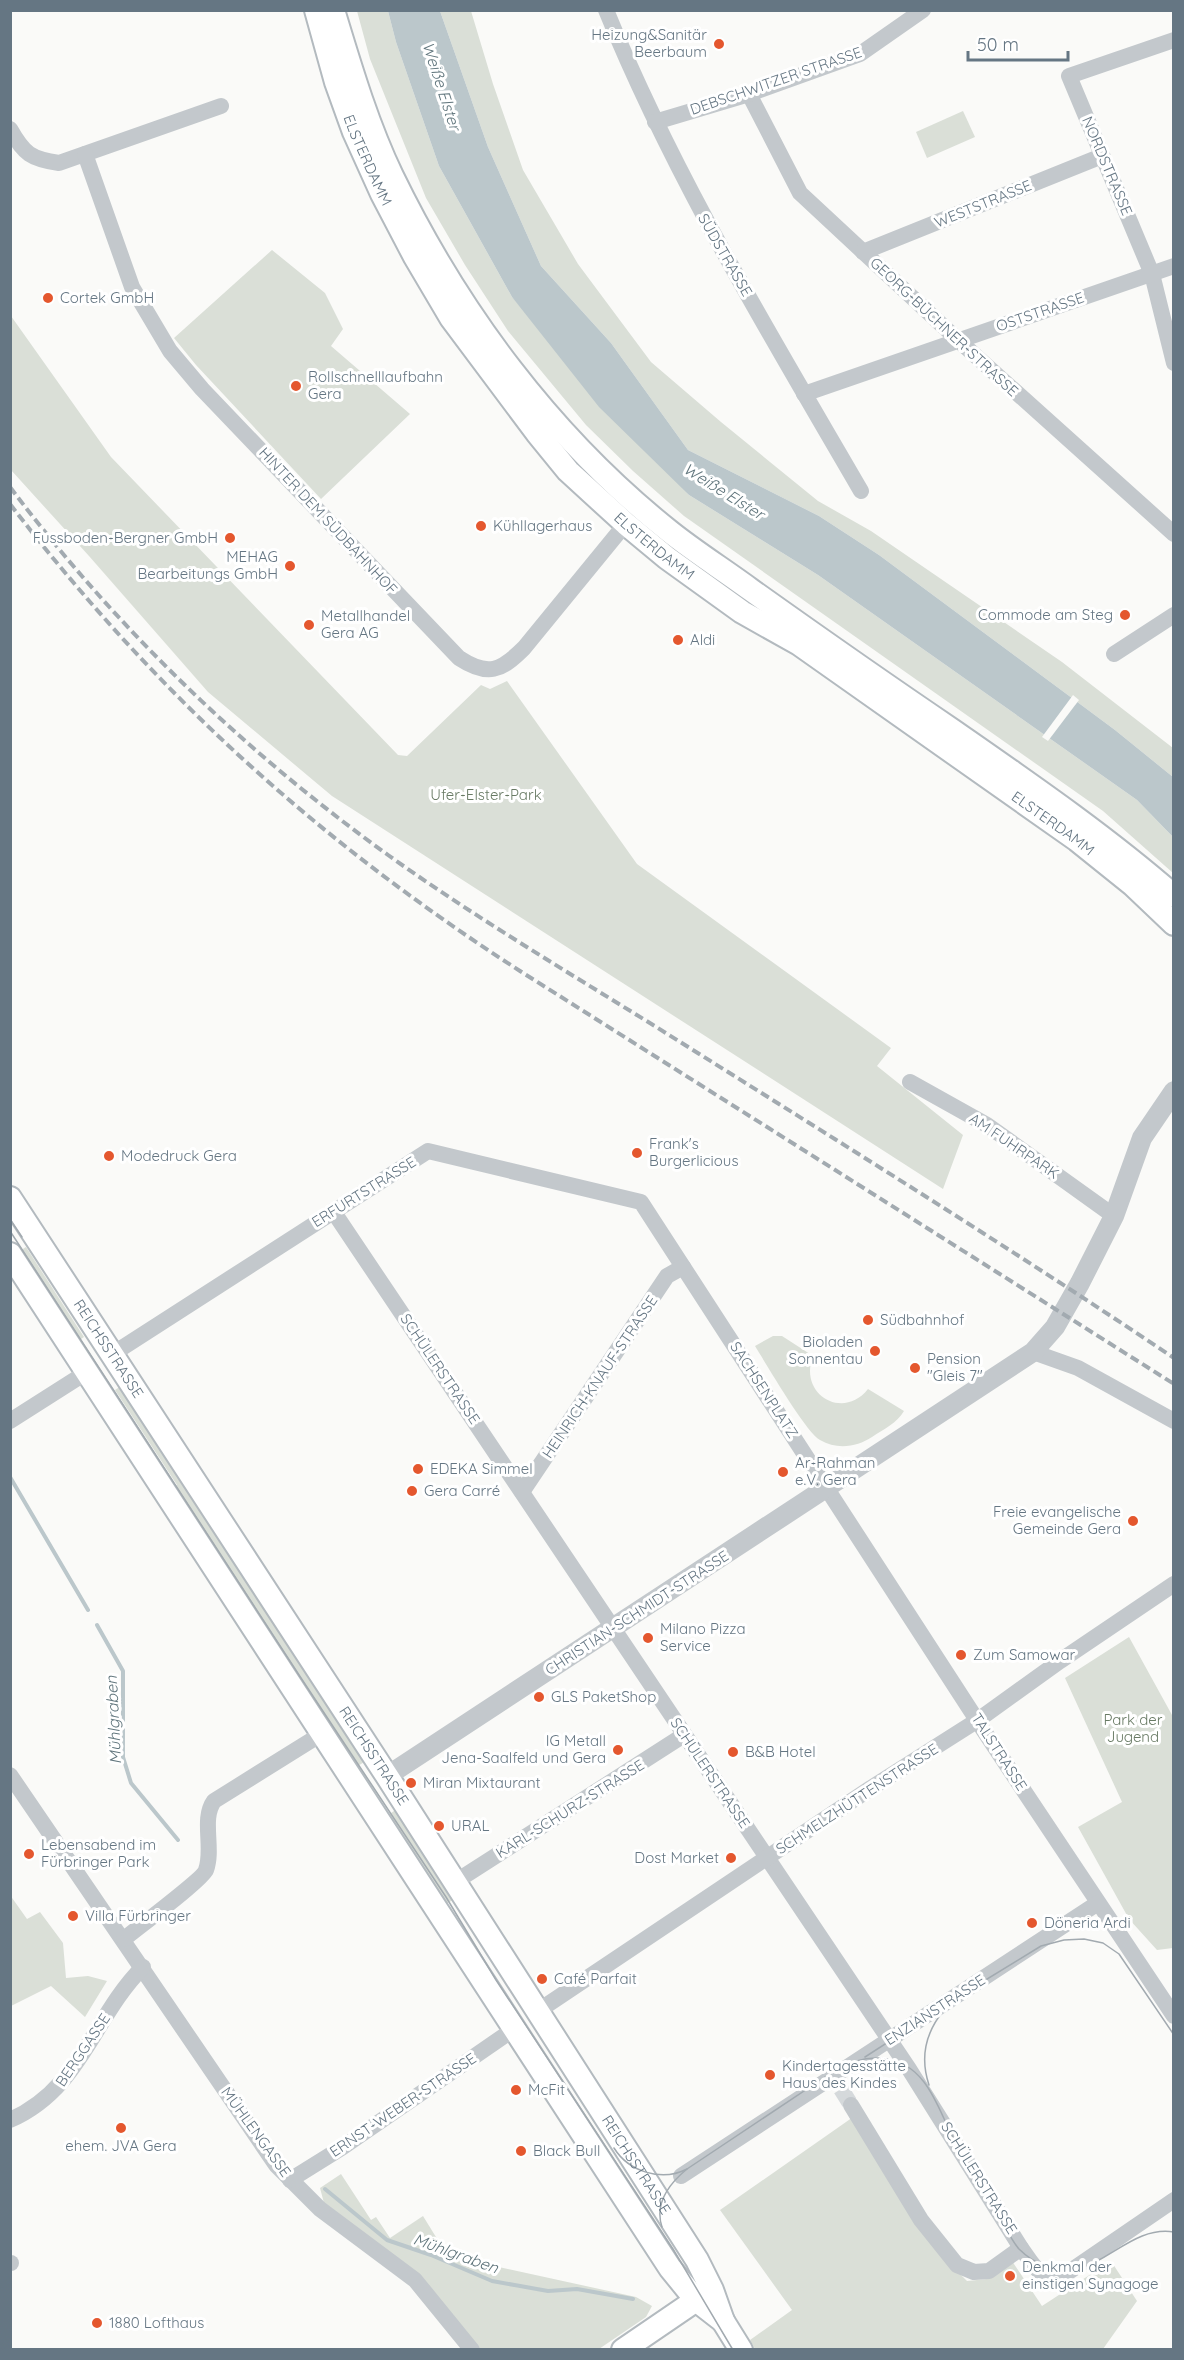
<svg xmlns="http://www.w3.org/2000/svg" width="1184" height="2360" font-family="Quicksand,sans-serif">
  <rect width="100%" height="100%" fill="#fafaf8"/>
  <g fill="#dadfd7">
    <path d="M357,11H388L396,42L439,166L512,297L689,495L818,575L1137,800L1173,837V873L1103,811L684,516L633,471L586,425L508,331L465,265L426,198L370,59Z"/>
    <path d="M440,11H471L493,84L523,170L578,264L651,362L721,422L818,501L871,531L1062,662L1173,748V777L1115,730L879,555L819,516L688,450L611,343L541,266L488,147Z"/>
    <path d="M963,111L975,137L927,158L916,132Z"/>
    <path d="M272,250L325,293L343,329L331,346L410,414L321,499L196,365L174,338Z"/>
    <path d="M11,316L111,457L398,755L407,756L481,685L490,689L507,681L637,864L891,1048L877,1066L963,1135L943,1189L332,796L208,692L89,556L11,470Z"/>
    <path d="M26,1247L84,1337L78,1341L15,1254Z"/>
    <path d="M773,1336H782L813,1356C798,1394 843,1421 868,1389L904,1411C897,1423 884,1429 872,1437C857,1447 837,1450 820,1440C805,1431 767,1365 755,1346Z"/>
    <path d="M121,1386L366,1761L356,1767L170,1490L177,1485L115,1390Z"/>
    <path d="M1129,1637L1172,1715H1173V1948L1157,1950L1129,1919L1078,1827L1122,1802L1065,1678Z"/>
    <path d="M400,1807L459,1896L443,1906L382,1819Z"/>
    <path d="M10,1895L27,1919L40,1912L63,1943L66,1978L88,1976L107,1981L85,2017L51,1986L11,2006Z"/>
    <path d="M856,2115L949,2263L967,2281L987,2279L1012,2261L1042,2306L1111,2261L1137,2301L1103,2349H755L750,2340L792,2310L720,2210Z"/>
    <path d="M341,2174L371,2220L376,2217L390,2238L423,2216L444,2250L467,2260L636,2297L652,2306L646,2317L599,2349L487,2350L476,2347L324,2203L320,2188Z"/>
  </g>
  <path fill="#bbc7cb" d="M388,11H440L488,147L541,266L611,343L688,450L819,516L879,555L1115,730L1173,777V837L1137,800L818,575L689,495L599,407L512,297L439,166L396,42Z"/>
  <path fill="#fafaf8" d="M1073,695L1079,700L1048,741L1042,737Z"/>
  <g fill="none" stroke-linecap="round" stroke-linejoin="round">
    <g stroke="#bbc7cb" stroke-width="4">
      <path d="M10,1477L88,1610"/>
      <path d="M97,1625L123,1671V1757L131,1783L178,1840"/>
      <path d="M325,2189L387,2240L431,2255L492,2281L548,2291L577,2289L633,2299"/>
    </g>
    <path stroke="#d5d9db" stroke-width="16" stroke-dasharray="16 8" stroke-linecap="butt" d="M841,2089L851,2105"/>
    <defs>
      <g id="secondary">
        <path id="s1" d="M316,10L336,82L354,132L382,194L415,257L451,318L537,433L568,471L626,524L667,558L742,612L799,644L1077,840L1133,885L1174,924"/>
        <path d="M333,10C350,66 367,124 392,176C458,312 551,437 669,531C695,552 724,570 751,590C817,637 884,684 952,730C1028,783 1104,835 1174,896"/>
        <path id="s2" d="M10,1198L387,1776L697,2260L712,2290L723,2321L741,2350"/>
        <path d="M10,1254L670,2268L696,2300L723,2321"/>
        <path d="M623,2350L708,2292"/>
      </g>
    </defs>
    <use href="#secondary" stroke="#b3babf" stroke-width="26"/>
    <g stroke="#c3c8cc" stroke-width="16">
      <path d="M606,10C675,179 770,334 861,491"/>
      <path d="M1174,40L1069,76L1152,274L1174,363"/>
      <path d="M749,94L800,193L958,340L1174,534"/>
      <path d="M655,122L749,94L860,54L923,10"/>
      <path d="M10,129C24,154 31,159 59,163L221,106"/>
      <path d="M85,154L132,287L170,351L202,389L459,658C488,677 501,671 524,648L632,516"/>
      <path d="M863,252L1102,156"/>
      <path d="M804,394L1174,266"/>
      <path d="M1114,654L1174,615"/>
      <path d="M910,1082L987,1125L1114,1216"/>
      <path d="M333,1211L909,2069L1021,2248C1033,2264 1037,2277 1060,2278L1174,2200"/>
      <path d="M1033,1352L1078,1368L1174,1421"/>
      <path d="M111,1355L428,1151L641,1202L984,1731L1174,2016"/>
      <path d="M10,1421L87,1372"/>
      <path d="M522,1492L667,1276L683,1267"/>
      <path d="M10,1775L276,2165L320,2209L415,2280L472,2350"/>
      <path d="M455,1882L684,1735"/>
      <path d="M124,1939C136,1929 203,1879 206,1870C214,1848 201,1819 214,1801L323,1733"/>
      <path d="M538,2011L871,1788L978,1720L1060,1661L1174,1584"/>
      <path d="M851,2105L921,2220L957,2265L974,2272L989,2271L1021,2248"/>
      <path d="M10,2120C81,2089 93,2017 143,1967"/>
      <path d="M681,2176L1098,1903"/>
      <path d="M290,2180L343,2147L514,2029"/>
      <path d="M10,2263H11"/>
    </g>
    <path stroke="#c3c8cc" stroke-width="20" d="M387,1776L1033,1352L1055,1327L1080,1283L1114,1216L1142,1138L1174,1091"/>
    <use href="#secondary" stroke="#fff" stroke-width="22"/>
    <g stroke="#a2aab0" stroke-width="1.5">
      <path d="M10,1219L22,1237"/>
      <path d="M10,1231L301,1678L446,1897L496,1980L673,2249L733,2350"/>
      <path d="M865,2057L961,1995L1041,1946L1064,1940L1084,1939L1103,1943L1119,1954L1174,2035"/>
      <path d="M929,2085C920,2058 925,2033 944,2010"/>
      <path d="M614,2148C629,2172 662,2182 687,2169"/>
      <path d="M662,2227C654,2203 670,2183 687,2169L834,2071C864,2053 900,2051 924,2082C937,2099 944,2121 954,2139C967,2167 983,2192 1000,2218C1006,2228 1012,2241 1019,2249C1026,2256 1037,2263 1046,2267C1095,2286 1125,2224 1174,2232"/>
    </g>
    <g stroke="#a2aab0" stroke-width="4" stroke-dasharray="9 4.5" stroke-linecap="butt">
      <path d="M10,487C116,628 245,752 388,855C483,923 585,982 685,1045C849,1148 1013,1250 1174,1358"/>
      <path d="M10,504C157,695 318,841 520,971L1174,1384"/>
    </g>
  </g>
  <g fill="#e4572e" stroke="#fff" stroke-width="2">
    <circle cx="719" cy="44" r="6"/>
    <circle cx="48" cy="298" r="6"/>
    <circle cx="296" cy="386" r="6"/>
    <circle cx="481" cy="526" r="6"/>
    <circle cx="230" cy="538" r="6"/>
    <circle cx="290" cy="566" r="6"/>
    <circle cx="1125" cy="615" r="6"/>
    <circle cx="309" cy="625" r="6"/>
    <circle cx="678" cy="640" r="6"/>
    <circle cx="637" cy="1153" r="6"/>
    <circle cx="109" cy="1156" r="6"/>
    <circle cx="868" cy="1320" r="6"/>
    <circle cx="875" cy="1351" r="6"/>
    <circle cx="915" cy="1368" r="6"/>
    <circle cx="418" cy="1469" r="6"/>
    <circle cx="783" cy="1472" r="6"/>
    <circle cx="412" cy="1491" r="6"/>
    <circle cx="1133" cy="1521" r="6"/>
    <circle cx="648" cy="1638" r="6"/>
    <circle cx="961" cy="1655" r="6"/>
    <circle cx="539" cy="1697" r="6"/>
    <circle cx="618" cy="1750" r="6"/>
    <circle cx="733" cy="1752" r="6"/>
    <circle cx="411" cy="1783" r="6"/>
    <circle cx="439" cy="1826" r="6"/>
    <circle cx="29" cy="1854" r="6"/>
    <circle cx="731" cy="1858" r="6"/>
    <circle cx="73" cy="1916" r="6"/>
    <circle cx="1032" cy="1923" r="6"/>
    <circle cx="542" cy="1979" r="6"/>
    <circle cx="770" cy="2075" r="6"/>
    <circle cx="516" cy="2090" r="6"/>
    <circle cx="121" cy="2128" r="6"/>
    <circle cx="521" cy="2151" r="6"/>
    <circle cx="1010" cy="2276" r="6"/>
    <circle cx="97" cy="2323" r="6"/>
  </g>
  <g text-anchor="middle" stroke-width="6" stroke-linejoin="round" paint-order="stroke">
    <g font-size="15" fill="#657683" stroke="#fff" text-anchor="start">
      <text x="707" y="40" text-anchor="end">Heizung&amp;Sanitär<tspan x="707" dy="17">Beerbaum</tspan></text>
      <text x="60" y="303">Cortek GmbH</text>
      <text x="308" y="382">Rollschnelllaufbahn<tspan x="308" dy="17">Gera</tspan></text>
      <text x="493" y="531">Kühllagerhaus</text>
      <text x="218" y="543" text-anchor="end">Fussboden-Bergner GmbH</text>
      <text x="278" y="562" text-anchor="end">MEHAG<tspan x="278" dy="17">Bearbeitungs GmbH</tspan></text>
      <text x="1113" y="620" text-anchor="end">Commode am Steg</text>
      <text x="321" y="621">Metallhandel<tspan x="321" dy="17">Gera AG</tspan></text>
      <text x="690" y="645">Aldi</text>
      <text x="649" y="1149">Frank's<tspan x="649" dy="17">Burgerlicious</tspan></text>
      <text x="121" y="1161">Modedruck Gera</text>
      <text x="880" y="1325">Südbahnhof</text>
      <text x="863" y="1347" text-anchor="end">Bioladen<tspan x="863" dy="17">Sonnentau</tspan></text>
      <text x="927" y="1364">Pension<tspan x="927" dy="17">"Gleis 7"</tspan></text>
      <text x="795" y="1468">Ar-Rahman<tspan x="795" dy="17">e.V. Gera</tspan></text>
      <text x="430" y="1474">EDEKA Simmel</text>
      <text x="424" y="1496">Gera Carré</text>
      <text x="1121" y="1517" text-anchor="end">Freie evangelische<tspan x="1121" dy="17">Gemeinde Gera</tspan></text>
      <text x="660" y="1634">Milano Pizza<tspan x="660" dy="17">Service</tspan></text>
      <text x="973" y="1660">Zum Samowar</text>
      <text x="551" y="1702">GLS PaketShop</text>
      <text x="606" y="1746" text-anchor="end">IG Metall<tspan x="606" dy="17">Jena-Saalfeld und Gera</tspan></text>
      <text x="745" y="1757">B&amp;B Hotel</text>
      <text x="423" y="1788">Miran Mixtaurant</text>
      <text x="451" y="1831">URAL</text>
      <text x="41" y="1850">Lebensabend im<tspan x="41" dy="17">Fürbringer Park</tspan></text>
      <text x="719" y="1863" text-anchor="end">Dost Market</text>
      <text x="85" y="1921">Villa Fürbringer</text>
      <text x="1044" y="1928">Döneria Ardi</text>
      <text x="554" y="1984">Café Parfait</text>
      <text x="782" y="2071">Kindertagesstätte<tspan x="782" dy="17">Haus des Kindes</tspan></text>
      <text x="528" y="2095">McFit</text>
      <text x="121" y="2151" text-anchor="middle">ehem. JVA Gera</text>
      <text x="533" y="2156">Black Bull</text>
      <text x="1022" y="2272">Denkmal der<tspan x="1022" dy="17">einstigen Synagoge</tspan></text>
      <text x="109" y="2328">1880 Lofthaus</text>
    </g>
    <g font-size="15" fill="#657683" stroke="#fff">
      <text transform="translate(776 81) rotate(-19)" y="5">DEBSCHWITZER STRASSE</text>
      <text dy="5" stroke="none"><textPath href="#s1" startOffset="159">ELSTERDAMM</textPath></text>
      <text transform="translate(1107 166) rotate(67)" y="5">NORDSTRASSE</text>
      <text transform="translate(983 204) rotate(-22)" y="5">WESTSTRASSE</text>
      <text transform="translate(725 255) rotate(60)" y="5">SÜDSTRASSE</text>
      <text transform="translate(1040 312) rotate(-19)" y="5">OSTSTRASSE</text>
      <text transform="translate(944 327) rotate(43)" y="5">GEORG-BÜCHNER-STRASSE</text>
      <text transform="translate(328 521) rotate(47)" y="5">HINTER DEM SÜDBAHNHOF</text>
      <text dy="5" stroke="none"><textPath href="#s1" startOffset="645">ELSTERDAMM</textPath></text>
      <text dy="5" stroke="none"><textPath href="#s1" startOffset="1131">ELSTERDAMM</textPath></text>
      <text transform="translate(1014 1146) rotate(34)" y="5">AM FUHRPARK</text>
      <text transform="translate(364 1192) rotate(-32)" y="5">ERFURTSTRASSE</text>
      <text dy="5" stroke="none"><textPath href="#s2" startOffset="180">REICHSSTRASSE</textPath></text>
      <text transform="translate(440 1369) rotate(56)" y="5">SCHÜLERSTRASSE</text>
      <text transform="translate(600 1377) rotate(-56)" y="5">HEINRICH-KNAUF-STRASSE</text>
      <text transform="translate(764 1390) rotate(57)" y="5">SACHSENPLATZ</text>
      <text transform="translate(637 1613) rotate(-33)" y="5">CHRISTIAN-SCHMIDT-STRASSE</text>
      <text transform="translate(999 1752) rotate(57)" y="5">TALSTRASSE</text>
      <text dy="5" stroke="none"><textPath href="#s2" startOffset="666">REICHSSTRASSE</textPath></text>
      <text transform="translate(710 1773) rotate(56)" y="5">SCHÜLERSTRASSE</text>
      <text transform="translate(857 1799) rotate(-33)" y="5">SCHMELZHÜTTENSTRASSE</text>
      <text transform="translate(570 1809) rotate(-32)" y="5">KARL-SCHURZ-STRASSE</text>
      <text transform="translate(935 2010) rotate(-33)" y="5">ENZIANSTRASSE</text>
      <text transform="translate(83 2050) rotate(-56)" y="5">BERGGASSE</text>
      <text transform="translate(403 2105) rotate(-34)" y="5">ERNST-WEBER-STRASSE</text>
      <text transform="translate(256 2132) rotate(54)" y="5">MÜHLENGASSE</text>
      <text dy="5" stroke="none"><textPath href="#s2" startOffset="1152">REICHSSTRASSE</textPath></text>
      <text transform="translate(979 2178) rotate(58)" y="5">SCHÜLERSTRASSE</text>
    </g>
    <g font-size="15" fill="#687a64" stroke="#fff">
      <text x="486" y="800">Ufer-Elster-Park</text>
      <text x="1133" y="1725">Park der<tspan x="1133" dy="17">Jugend</tspan></text>
    </g>
    <g font-size="16" font-style="italic" fill="#60757c" stroke="#fff">
      <text transform="translate(442 86) rotate(72)" y="6">Weiße Elster</text>
      <text transform="translate(724 491) rotate(32)" y="6">Weiße Elster</text>
      <text transform="translate(113 1720) rotate(-93)" y="6">Mühlgraben</text>
      <text transform="translate(456 2253) rotate(20)" y="6">Mühlgraben</text>
    </g>
  </g>
  <rect width="1184" height="2360" fill="none" stroke="#657683" stroke-width="24"/>
  <path d="M968 51v9h100v-9" fill="none" stroke="#657683" stroke-width="3"/>
  <text x="977" y="51" font-size="18" fill="#657683" stroke="#ffffff" stroke-width="4.5" paint-order="stroke">50 m</text>
</svg>
